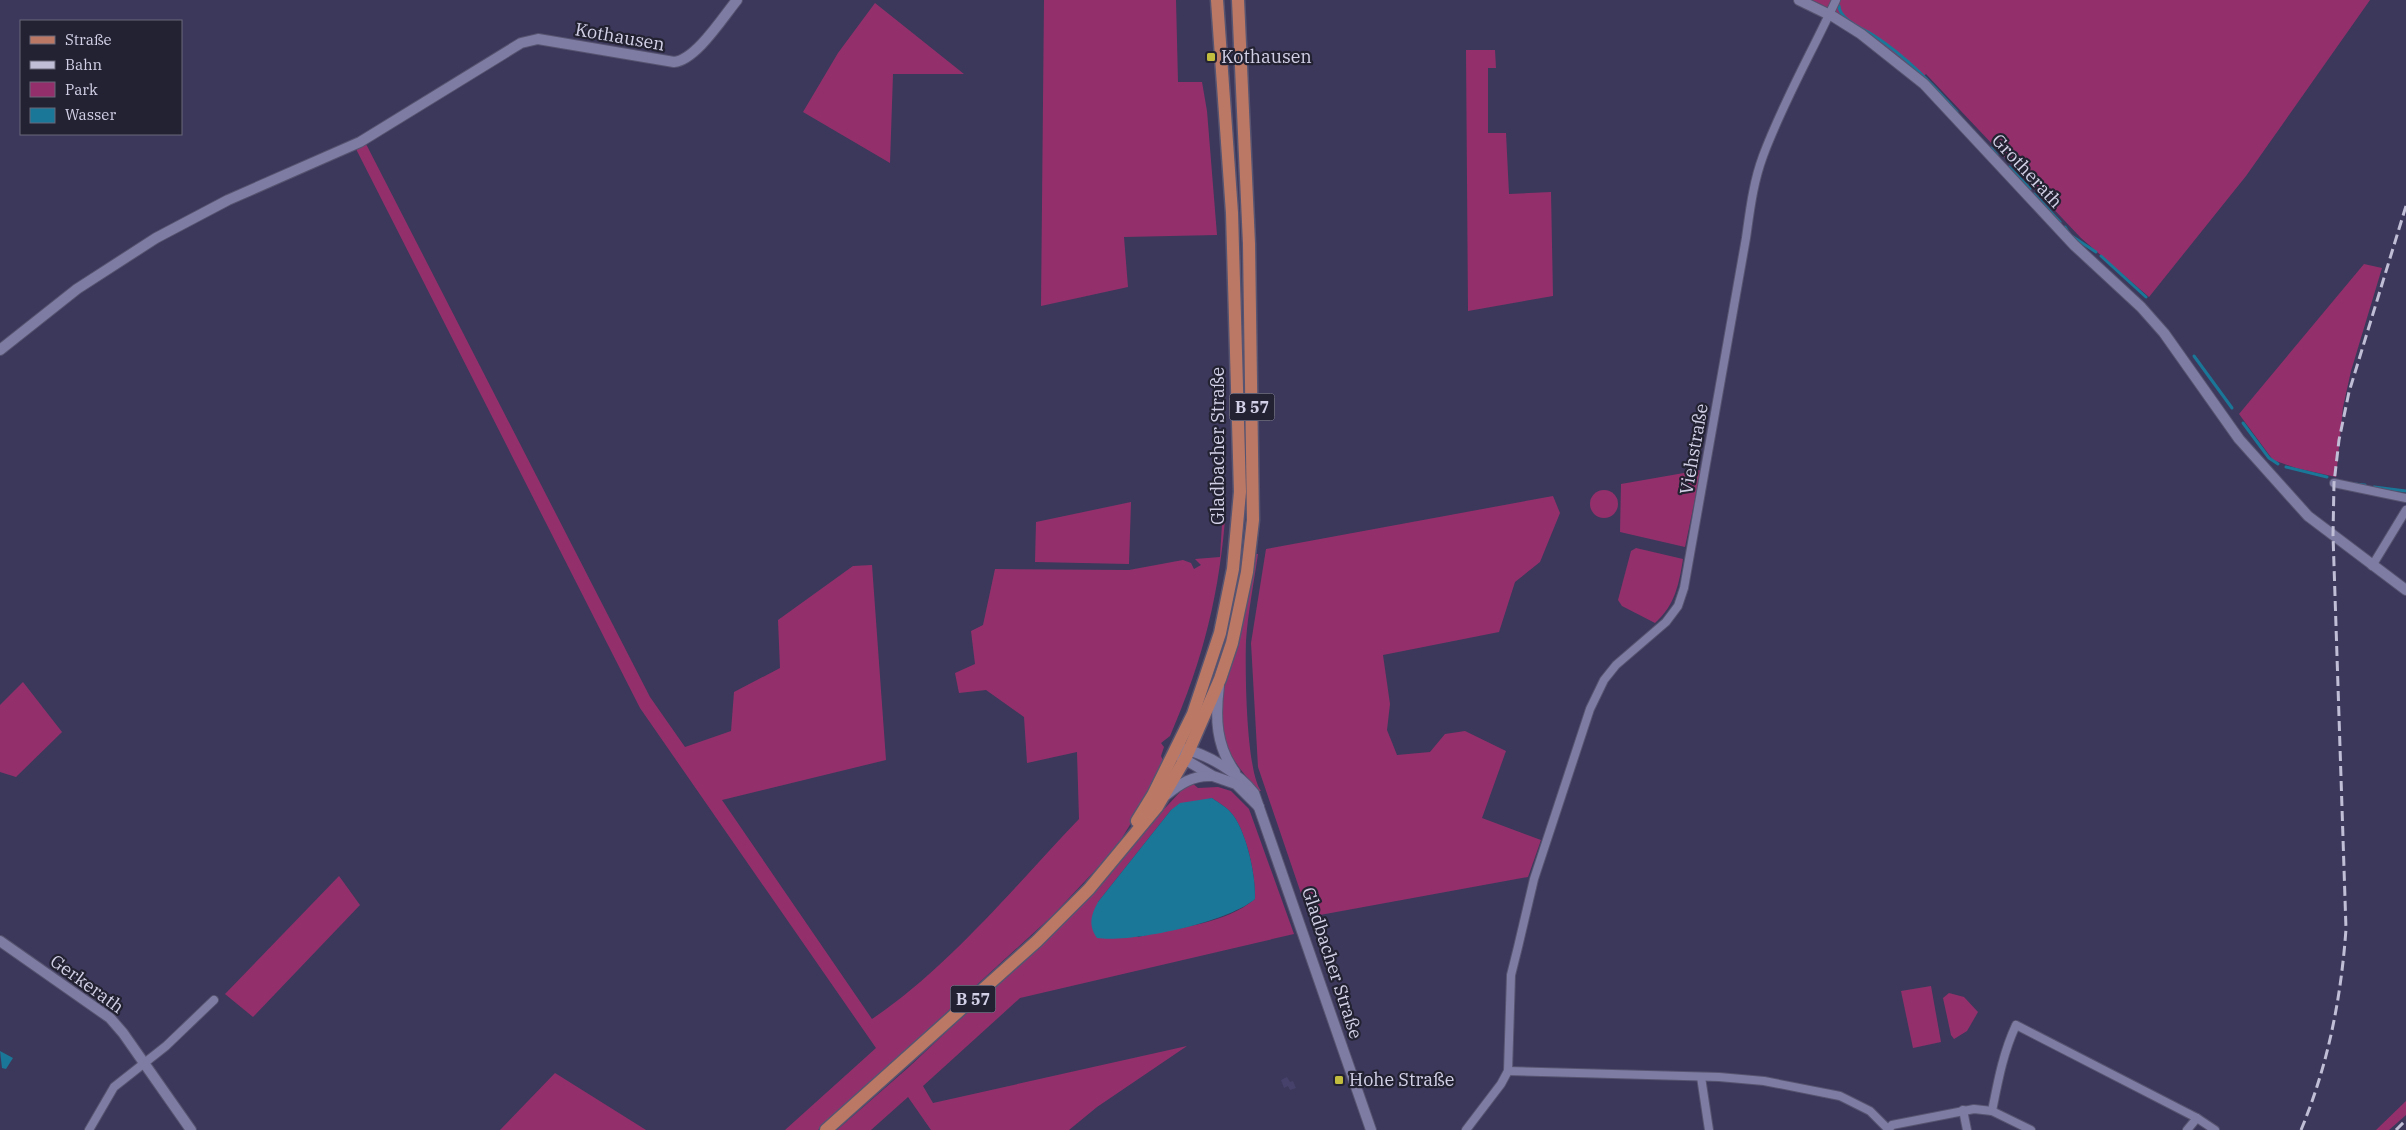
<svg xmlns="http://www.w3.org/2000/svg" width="2406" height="1130" font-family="'IBM Plex Serif',serif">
  <rect width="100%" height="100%" fill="#3c385b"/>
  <path fill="#45416a" d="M1287,1077L1290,1082L1293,1081L1296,1088L1290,1090L1288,1086L1284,1088L1281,1080Z"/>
  <g fill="#93306b" fill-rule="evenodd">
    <path d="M1044,0H1176L1178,82H1202L1207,111L1217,235L1124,237L1128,287L1041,306Z"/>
    <path d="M1812,0H2370L2246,176L2149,297L2081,238L1926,74L1923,77C1888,50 1852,18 1812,0Z"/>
    <path d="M875,3L964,74H893L890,163L803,112L838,53Z"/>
    <path d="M1466,50H1495L1496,68H1488V133H1506L1509,194L1551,192L1553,296L1468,311Z"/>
    <path d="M366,144L650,697L685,747L731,731L734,692L780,668L778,620L853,566L872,565L886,760L722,800L872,1019C949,967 1014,887 1079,819L1077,752L1027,763L1024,717L986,690L959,693L955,673L975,664L971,631L983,625L995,569L1129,570L1183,560L1191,563L1194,569L1201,565L1195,559L1220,557L1223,507H1226C1220,592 1204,658 1170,736L1161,743L1164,747L1161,756L1164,763L1152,788L1122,838L1103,862L1052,916L818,1130H785L876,1048L640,708L356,149Z"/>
    <path d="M2364,264L2382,268L2351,371L2343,407L2336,477L2296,468L2273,460L2239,414Z"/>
    <path d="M1701,470L1685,547L1620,532L1621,484Z"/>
    <circle cx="1604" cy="504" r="14"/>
    <path d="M1553,496L1560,513L1540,562L1515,582L1499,632L1383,655L1390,704L1387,730L1397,755L1430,752L1445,734L1465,731L1506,751L1482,818L1541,840L1528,877L1309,917L1258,767L1251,643L1266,549Z"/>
    <path d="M1131,502L1129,564L1035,562L1036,522Z"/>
    <path d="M1636,548L1683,559C1679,584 1675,605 1655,623L1622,606L1618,600L1631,551Z"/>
    <path d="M1255,554H1258C1254,582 1248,612 1246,641C1245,669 1246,771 1261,791H1259C1240,771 1225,751 1220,723C1216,699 1231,671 1237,648C1245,617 1251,586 1255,554Z"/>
    <path d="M23,682L62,732L16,777L0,772V705Z"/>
    <path d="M1192,783L1198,788L1218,787L1231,791L1249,809L1294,934L1020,998L923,1086L933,1103L1187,1046L1097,1107L1069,1130H931L908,1097L871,1130H837L909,1067L1088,899L1153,821L1181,791ZM1212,798C1219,803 1228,808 1233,815C1247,834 1256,876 1255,899C1224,925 1177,927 1138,937L1098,902L1171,810Z"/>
    <path d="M339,876L360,905L253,1017L225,994Z"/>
    <path d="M1931,986L1941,1042L1913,1048L1901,991Z"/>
    <path d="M1949,993L1964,997L1978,1012L1967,1031L1954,1039L1951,1035L1943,998Z"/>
    <path d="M555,1073L646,1130H500Z"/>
    <path d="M2406,1101V1115L2389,1130H2376Z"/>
  </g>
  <g fill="#1b7797">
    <path d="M1212,798C1219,803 1228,808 1233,815C1247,834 1256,876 1255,899C1228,922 1133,943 1097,938C1088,925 1091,915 1098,902L1171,810L1180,803Z"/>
    <path d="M0,1051L13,1058L6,1069L2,1068Z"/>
  </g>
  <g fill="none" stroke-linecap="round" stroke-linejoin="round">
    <g stroke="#1b7797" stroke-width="3">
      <path d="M1839,6C1839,19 1863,29 1873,35C1907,57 1931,83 1957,112"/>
      <path d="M1991,148L1997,155"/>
      <path d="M2009,167L2030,189"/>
      <path d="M2034,194L2060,222"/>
      <path d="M2065,227L2070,235L2096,252"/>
      <path d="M2101,256L2146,297"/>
      <path d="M2194,356L2232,408"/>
      <path d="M2243,423L2269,458L2278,464"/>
      <path d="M2286,467L2327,477"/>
      <path d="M2354,484L2365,485"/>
      <path d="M2374,487L2406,491"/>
    </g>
    <defs>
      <g id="minor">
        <path d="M2334,483L2406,498"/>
        <path d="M2372,566L2406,510"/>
        <path d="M1508,1071L1719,1077L1764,1081L1840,1096L1870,1111L1889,1130"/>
        <path d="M1701,1077L1709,1130"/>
        <path d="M1963,1110L1967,1130"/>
        <path d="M1992,1111C1998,1081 2003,1053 2016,1025L2197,1118L2187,1130"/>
        <path d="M2197,1118L2215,1130"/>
        <path d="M1889,1129L1892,1125L1974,1109L1992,1111L2031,1130"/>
        <path d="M89,1130L114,1087L166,1046L214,1000"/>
        <path d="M1466,1130L1501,1084L1508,1071L1511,975L1518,947L1534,879L1590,709L1604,680L1616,665L1666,622L1678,606L1684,588L1746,238C1750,210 1753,183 1763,156C1783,102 1812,52 1836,0"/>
      </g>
      <g id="tertiary">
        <path d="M1799,0L1834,17L1861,34L1924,84L2074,245L2141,307L2164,333L2239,439L2308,516L2406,590"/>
        <path d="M0,350L77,289L156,238L228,200L360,142L521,43L538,39L674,62C696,60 723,17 737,0"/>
        <path d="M1219,686C1215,718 1216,746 1235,772"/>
        <path d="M1183,749C1208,754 1238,773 1254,793L1371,1130"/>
        <path d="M1179,756L1213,776L1236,784L1259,807"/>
        <path d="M1166,795C1180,784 1193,775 1211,776"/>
        <path d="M0,941L110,1018L123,1033L191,1130"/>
      </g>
      <g id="primary">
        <path d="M1137,821L1153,795L1193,714L1220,633L1233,569L1240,492L1232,213L1217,0"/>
        <path d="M826,1130L1037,941L1089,889L1157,807L1186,757L1220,679L1232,643L1247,572L1253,520L1249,244L1238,0"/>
      </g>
    </defs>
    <use href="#minor" stroke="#575471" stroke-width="10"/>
    <use href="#tertiary" stroke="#575471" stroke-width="12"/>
    <use href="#primary" stroke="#575471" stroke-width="15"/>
    <use href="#minor" stroke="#7e7ca3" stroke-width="8"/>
    <use href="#tertiary" stroke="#7e7ca3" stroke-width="10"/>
    <use href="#primary" stroke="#bb7965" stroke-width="12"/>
    <g stroke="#c0bed6" stroke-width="3" stroke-dasharray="10 5" stroke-linecap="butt">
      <path d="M2301,1130C2328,1065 2341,999 2346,929L2333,535L2334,483L2339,440L2349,392L2406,206"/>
      <path d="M2396,1130L2406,1120"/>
    </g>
  </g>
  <g fill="#c2bd3f" stroke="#232232" stroke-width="2">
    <rect x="1206" y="52" width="10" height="10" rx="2.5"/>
    <rect x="1334" y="1075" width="10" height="10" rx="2.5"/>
  </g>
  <g text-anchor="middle" stroke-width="4.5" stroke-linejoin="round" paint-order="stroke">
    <g fill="#232232" stroke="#9d9cb0" stroke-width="1">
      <rect x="1229.5" y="393.5" width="45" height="27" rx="4"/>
      <rect x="950.5" y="985.5" width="45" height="27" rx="4"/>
    </g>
    <g font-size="16" font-weight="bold" fill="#d1d0e6">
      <text x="1252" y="413">B 57</text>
      <text x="973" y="1005">B 57</text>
    </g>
    <g font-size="18" fill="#d1d0e6" stroke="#232232">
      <text transform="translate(620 37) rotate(10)" y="6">Kothausen</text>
      <text transform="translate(2027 171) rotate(47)" y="6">Grotherath</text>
      <text transform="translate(1218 446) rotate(-90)" y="6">Gladbacher Straße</text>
      <text transform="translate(1694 449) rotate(-80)" y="6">Viehstraße</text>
      <text transform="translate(1332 963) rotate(72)" y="6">Gladbacher Straße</text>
      <text transform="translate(87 984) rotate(36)" y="6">Gerkerath</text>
    </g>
    <g font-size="18" fill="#d1d0e6" stroke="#232232" text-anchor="start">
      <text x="1221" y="63">Kothausen</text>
      <text x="1349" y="1086">Hohe Straße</text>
    </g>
  </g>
  <rect x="20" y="20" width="162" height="115" fill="#232232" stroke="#69687a"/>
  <rect x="30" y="36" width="25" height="8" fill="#bb7965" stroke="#69687a"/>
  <text x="65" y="45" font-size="15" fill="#d1d0e6">Straße</text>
  <rect x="30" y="61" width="25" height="8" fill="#c0bed6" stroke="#69687a"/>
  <text x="65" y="70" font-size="15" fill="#d1d0e6">Bahn</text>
  <rect x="30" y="82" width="25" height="15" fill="#93306b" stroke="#69687a"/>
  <text x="65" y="95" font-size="15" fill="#d1d0e6">Park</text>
  <rect x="30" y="108" width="25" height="15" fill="#1b7797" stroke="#69687a"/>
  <text x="65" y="120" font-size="15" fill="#d1d0e6">Wasser</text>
</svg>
